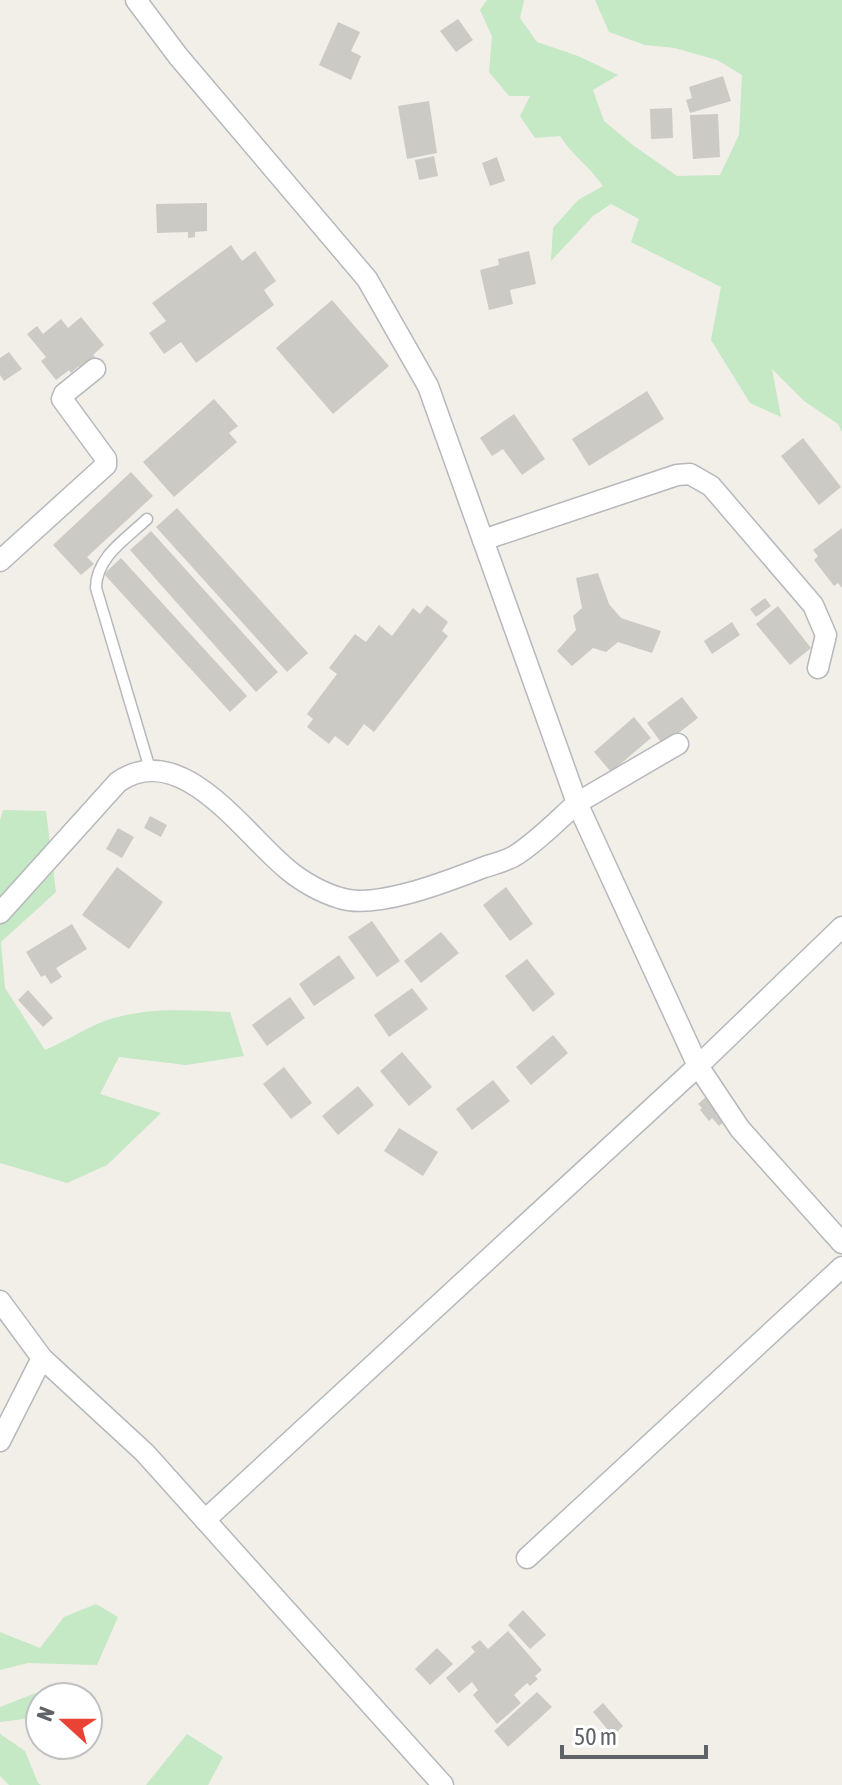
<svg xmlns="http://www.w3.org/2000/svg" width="842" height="1785" font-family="'Asap Condensed',sans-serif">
  <rect width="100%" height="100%" fill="#f1efe8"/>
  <g fill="#c5e8c5">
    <path d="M487,0H524L520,18L537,42L578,56L618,75L593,90L604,121L634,146L677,176L720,175L739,135L742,75L717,60L675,48L645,45L609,32L595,0H842V432L838,424L804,401L772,369L781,417L750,403L711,340L721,287L631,242L639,219L611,204L593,216L551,261L553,228L578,200L603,186C590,167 572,155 560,136L535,138L520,116L530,96H509L489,72L492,36L480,10Z"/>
    <path d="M3,810L46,811L56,892L1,942L5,988L45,1050C62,1043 78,1033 95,1025C137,1006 185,1010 230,1012L244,1056L186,1065L119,1057L100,1094L161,1113L107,1165L67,1183L0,1163V820Z"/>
    <path d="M96,1604L118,1617L97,1665L28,1663L0,1670V1632L40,1648L64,1617Z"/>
    <path d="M36,1693L31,1718L0,1722V1707Z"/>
    <path d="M0,1734L25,1751L38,1783L41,1785H9L0,1776Z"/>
    <path d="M187,1734L223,1757L208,1785H146Z"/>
  </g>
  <g fill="#cccac5">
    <path d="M458,19L473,40L456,52L440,31Z"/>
    <path d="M338,22L360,32L351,51L361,56L351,80L319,65Z"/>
    <path d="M723,76L731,101L690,113L686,100L692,98L689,87Z"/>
    <path d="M429,101L437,153L407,159L398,106Z"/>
    <path d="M672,108L673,138L651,139L650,109Z"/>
    <path d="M718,114L720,157L693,159L690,115Z"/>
    <path d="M434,156L438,176L419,180L415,160Z"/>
    <path d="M497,157L505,181L490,186L482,163Z"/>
    <path d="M207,203V231L195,232V237L188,238V232L157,233L156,204Z"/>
    <path d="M231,245L242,261L255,251L276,281L264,290L274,305L196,363L181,342L164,354L149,333L166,321L152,303Z"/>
    <path d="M529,251L536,284L510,290L513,304L489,310L480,270L499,265L498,259Z"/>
    <path d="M332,300L389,366L333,414L276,348Z"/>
    <path d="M81,317L104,345L93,355L97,359L83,371L79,366L71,373L69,370L56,380L41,361L46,357L27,334L37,326L43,334L61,319L68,328Z"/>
    <path d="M9,352L22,369L4,381L0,375V358Z"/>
    <path d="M647,391L664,419L589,466L572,439Z"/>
    <path d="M214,399L238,426L229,433L237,442L174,497L143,462Z"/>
    <path d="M514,414L545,459L522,475L503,449L492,456L480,438Z"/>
    <path d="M803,438L841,487L819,505L781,456Z"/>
    <path d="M131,472L153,496L87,557L94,564L81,575L53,545Z"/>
    <path d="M177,508L308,653L287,672L156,527Z"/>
    <path d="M842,528V588L838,583L834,586L814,560L818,556L813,550Z"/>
    <path d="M151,531L278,672L256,692L130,550Z"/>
    <path d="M121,558L247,696L230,712L104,574Z"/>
    <path d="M598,573L609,604L621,618L661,631L652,653L618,642L606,652L593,648L572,666L557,651L576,630L573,616L582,608L576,578Z"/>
    <path d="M765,598L771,606L756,617L750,609Z"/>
    <path d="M427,605L448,622L442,631L448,636L374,732L364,724L348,746L335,736L329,744L307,727L313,719L307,714L337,674L329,668L355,634L366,642L379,625L392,636L413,608L420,614Z"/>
    <path d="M778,606L811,648L790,665L756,624Z"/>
    <path d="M732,622L740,635L712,654L704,641Z"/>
    <path d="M682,697L698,718L663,745L647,723Z"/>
    <path d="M634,717L651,738L611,772L594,752Z"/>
    <path d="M150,816L167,825L161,837L144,828Z"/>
    <path d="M118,828L134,837L122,858L106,849Z"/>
    <path d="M117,867L163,902L129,949L82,915Z"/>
    <path d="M506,887L533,924L510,941L483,905Z"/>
    <path d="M372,921L400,961L377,977L348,937Z"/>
    <path d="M72,924L87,949L56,968L62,977L51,984L45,975L41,977L26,952Z"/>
    <path d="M441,932L459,953L421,983L404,961Z"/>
    <path d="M339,955L355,978L314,1006L299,984Z"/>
    <path d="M527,959L555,994L533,1012L505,976Z"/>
    <path d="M412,988L428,1009L389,1037L374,1015Z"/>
    <path d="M28,990L53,1018L43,1027L18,1000Z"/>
    <path d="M290,997L305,1018L267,1046L252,1025Z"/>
    <path d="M553,1035L568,1053L531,1085L516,1067Z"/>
    <path d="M402,1052L432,1087L409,1106L380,1071Z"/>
    <path d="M284,1067L312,1103L291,1119L263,1084Z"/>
    <path d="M493,1080L510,1101L472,1130L456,1109Z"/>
    <path d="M358,1086L374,1105L338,1135L322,1116Z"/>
    <path d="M709,1094L729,1117L719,1126L712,1118L709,1121L700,1110L702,1108L698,1104Z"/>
    <path d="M399,1128L438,1152L423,1176L384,1151Z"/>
    <path d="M523,1610L546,1635L530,1649L508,1625Z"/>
    <path d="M508,1631L542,1670L535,1676L538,1679L530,1686L527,1683L514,1695L521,1703L497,1724L473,1695L478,1690L472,1682L459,1693L446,1678L475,1652L471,1647L480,1640L488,1649Z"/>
    <path d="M437,1648L453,1664L430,1685L415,1669Z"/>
    <path d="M537,1692L552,1707L508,1747L494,1731Z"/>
    <path d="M603,1703L623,1726L613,1736L593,1712Z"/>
  </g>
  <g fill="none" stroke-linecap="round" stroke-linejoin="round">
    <defs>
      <path id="lane" d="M147,519C126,539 96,557 96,588L150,769"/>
      <g id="street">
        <path d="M483,540L677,475L690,474L711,486L813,605L826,635L818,668"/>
        <path d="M0,561L106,465V459L62,399L64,394L95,369"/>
        <path d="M678,744L577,803L698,1066L740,1129L842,1243"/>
        <path d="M0,913L118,782C181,738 244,834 287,869C301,881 322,893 340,898C376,910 448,881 482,868C493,864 507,861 516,855C538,841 558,820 577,803L428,386L367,279L178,56L136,0"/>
        <path d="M0,1301L42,1358L145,1453L443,1785"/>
        <path d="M0,1441L42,1358"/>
        <path d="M205,1520L698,1066L842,927"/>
        <path d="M527,1558L842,1267"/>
      </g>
    </defs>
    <use href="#lane" stroke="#b5b8bc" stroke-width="13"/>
    <use href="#street" stroke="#b5b8bc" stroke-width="23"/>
    <use href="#lane" stroke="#fff" stroke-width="10"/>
    <use href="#street" stroke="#fff" stroke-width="20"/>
  </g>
  <g transform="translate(64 1721) rotate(291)"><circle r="38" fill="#ffffff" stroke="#bfc1c3" stroke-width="2"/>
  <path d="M0-6L14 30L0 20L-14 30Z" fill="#ea4335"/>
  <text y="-12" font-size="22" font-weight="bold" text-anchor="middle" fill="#5f6368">N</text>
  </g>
  <path d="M562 1745v12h144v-12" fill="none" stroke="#5f6368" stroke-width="4"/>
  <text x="574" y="1745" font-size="24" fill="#5f6368" stroke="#ffffff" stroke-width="6" paint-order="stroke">50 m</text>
</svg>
